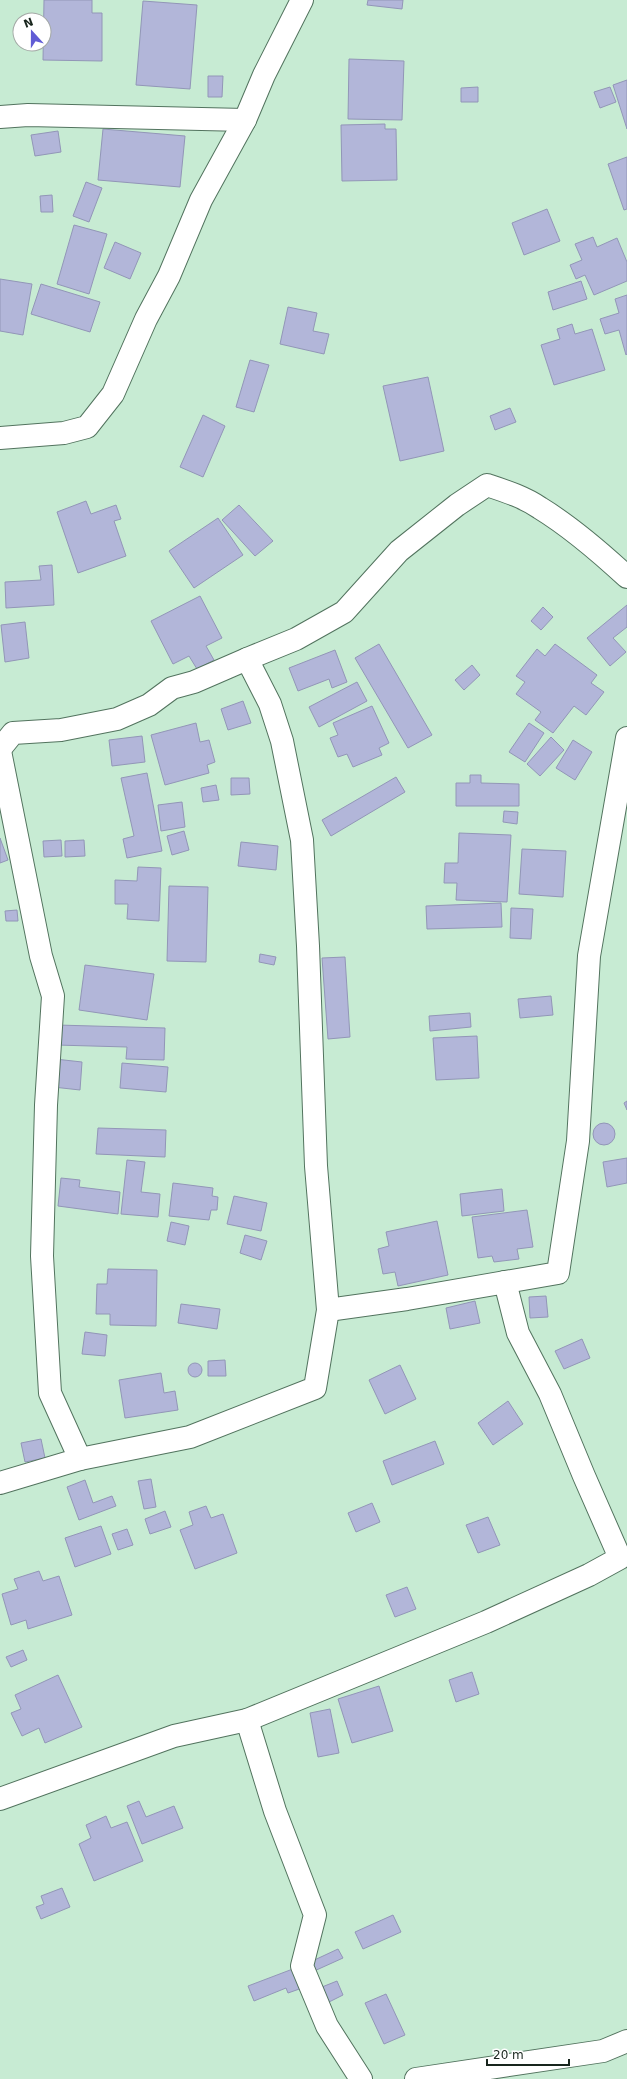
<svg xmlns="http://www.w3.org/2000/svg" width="627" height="2079" font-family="'DejaVu Sans',sans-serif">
  <rect width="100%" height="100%" fill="#c7ebd3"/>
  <g fill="#b2b6d9" stroke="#9296b7">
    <path d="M44,0H92V13H102V61L43,60Z"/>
    <path d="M368,0H403L402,9L367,5Z"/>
    <path d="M143,1L197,5L190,89L136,85Z"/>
    <path d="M349,59L404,61L402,120L348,119Z"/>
    <path d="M208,76H223L222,97H208Z"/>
    <path d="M627,80V129L613,85Z"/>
    <path d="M478,87V102H461V88Z"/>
    <path d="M610,87L616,102L600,108L594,92Z"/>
    <path d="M385,124V129H396L397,180L342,181L341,125Z"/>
    <path d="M103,129L185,136L180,187L98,180Z"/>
    <path d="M58,131L61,152L35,156L31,135Z"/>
    <path d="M627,157V209L624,210L608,164Z"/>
    <path d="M86,182L102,188L89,222L73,216Z"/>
    <path d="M52,195L53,212H41L40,196Z"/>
    <path d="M547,209L560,241L524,255L512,223Z"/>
    <path d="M74,225L107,234L89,294L57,284Z"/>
    <path d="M593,237L597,247L617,238L627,262V281L594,295L585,275L576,279L570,265L582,260L575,244Z"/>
    <path d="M115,242L141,253L130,279L104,268Z"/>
    <path d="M0,279L32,284L23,335L0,331Z"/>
    <path d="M581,281L587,299L553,310L548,292Z"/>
    <path d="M41,284L100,302L90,332L31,314Z"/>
    <path d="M627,295V354L626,355L619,330L605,334L600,319L619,313L615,299Z"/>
    <path d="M288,307L317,313L313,331L329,334L324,354L280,344Z"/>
    <path d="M572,324L575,334L592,329L605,370L554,385L541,345L560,339L557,329Z"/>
    <path d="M250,360L269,365L254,412L236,407Z"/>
    <path d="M428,377L444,451L400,461L383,386Z"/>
    <path d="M510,408L516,422L495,430L490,416Z"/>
    <path d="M203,415L225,426L203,477L180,467Z"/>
    <path d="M86,501L91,514L116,505L121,519L114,521L126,556L78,573L57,512Z"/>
    <path d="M239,505L273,541L255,556L222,520Z"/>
    <path d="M218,518L243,555L194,588L169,551Z"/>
    <path d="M52,565L54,605L6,608L5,582L41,580L39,566Z"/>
    <path d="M200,596L222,638L206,646L214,660L197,669L189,656L173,664L151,621Z"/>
    <path d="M627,605V627L613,638L626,652L610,666L587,638Z"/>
    <path d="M543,607L553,617L541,630L531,621Z"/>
    <path d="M25,622L29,658L5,662L1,625Z"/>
    <path d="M379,644L432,735L408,748L355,658Z"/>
    <path d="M555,644L597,675L591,683L604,692L586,715L574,706L553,733L535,720L541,712L516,694L525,682L516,676L537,649L545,656Z"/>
    <path d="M335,650L347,682L332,688L329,679L298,691L289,668Z"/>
    <path d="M472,665L480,675L464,690L455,680Z"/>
    <path d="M357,682L367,701L319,727L309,707Z"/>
    <path d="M243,701L251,723L228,730L221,709Z"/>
    <path d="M372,706L389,743L379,748L382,755L353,767L347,754L338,757L330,738L338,735L333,723Z"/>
    <path d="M196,723L200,742L209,740L215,762L207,765L209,773L165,785L151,735Z"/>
    <path d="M529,723L544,733L525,762L509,752Z"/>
    <path d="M142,736L145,762L112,766L109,740Z"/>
    <path d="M551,737L564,750L540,776L527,764Z"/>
    <path d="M573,740L592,752L575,780L556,768Z"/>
    <path d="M147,773L162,851L127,858L123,839L134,836L121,778Z"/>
    <path d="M470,775H481V783L519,784V806H456V783H470Z"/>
    <path d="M396,777L405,792L331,836L322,820Z"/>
    <path d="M231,778H249L250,794L231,795Z"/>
    <path d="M216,785L219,800L203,802L201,788Z"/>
    <path d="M182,802L185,827L161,831L158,805Z"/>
    <path d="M504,811L518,812L517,824L503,822Z"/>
    <path d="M184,831L189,850L172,855L167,836Z"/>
    <path d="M459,833L511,835L507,902L456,900L457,883H444L445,863H458Z"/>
    <path d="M0,838L8,860L0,863Z"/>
    <path d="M61,840L62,856L44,857L43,841Z"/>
    <path d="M84,840L85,856L65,857V841Z"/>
    <path d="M241,842L278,846L276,870L238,866Z"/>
    <path d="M522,849L566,851L563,897L519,894Z"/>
    <path d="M138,867L161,868L159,921L127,919L128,904H115V880L137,881Z"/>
    <path d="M169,886L208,887L206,962L167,961Z"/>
    <path d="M501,903L502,927L427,929L426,906Z"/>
    <path d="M511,908L533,909L531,939L510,938Z"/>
    <path d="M17,910L18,921H6L5,911Z"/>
    <path d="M260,954L276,957L274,965L259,962Z"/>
    <path d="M345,957L350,1037L328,1039L322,958Z"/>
    <path d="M85,965L154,974L147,1020L79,1010Z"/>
    <path d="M551,996L553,1015L520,1018L518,999Z"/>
    <path d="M470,1013L471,1027L430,1031L429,1016Z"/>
    <path d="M57,1025L165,1028L164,1060L126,1059L127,1047L56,1045Z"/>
    <path d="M477,1036L479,1078L436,1080L433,1038Z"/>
    <path d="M55,1059L82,1062L80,1090L53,1087Z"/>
    <path d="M122,1063L168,1067L166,1092L120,1088Z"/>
    <path d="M627,1101V1110L624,1103Z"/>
    <circle cx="604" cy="1134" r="11"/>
    <path d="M98,1128L166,1130L165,1157L96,1154Z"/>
    <path d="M627,1158V1183L607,1187L603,1162Z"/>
    <path d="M127,1160L145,1162L141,1192L160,1194L158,1217L121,1214Z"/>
    <path d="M61,1178L80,1180L79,1187L120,1192L118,1214L58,1206Z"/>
    <path d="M173,1183L213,1188L212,1196L218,1197L217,1210H211L209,1220L169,1216Z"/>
    <path d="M502,1189L504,1211L462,1216L460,1194Z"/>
    <path d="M234,1196L267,1203L261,1231L227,1224Z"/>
    <path d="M527,1210L533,1247L517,1249L519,1259L494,1262L492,1256L478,1258L472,1217Z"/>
    <path d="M437,1221L448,1275L398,1286L395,1272L383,1274L378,1249L389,1246L386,1232Z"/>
    <path d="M171,1222L189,1226L185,1245L167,1241Z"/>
    <path d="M245,1235L267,1241L261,1260L240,1253Z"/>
    <path d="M108,1269L157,1270L156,1326L110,1325V1314H96L97,1284H107Z"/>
    <path d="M546,1296L548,1317L530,1318L529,1297Z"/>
    <path d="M475,1301L480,1323L450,1329L446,1308Z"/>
    <path d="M181,1304L220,1309L217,1329L178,1323Z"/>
    <path d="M85,1332L107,1335L105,1356L82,1354Z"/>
    <path d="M582,1339L590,1358L564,1369L555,1351Z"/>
    <path d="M225,1360L226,1376H208V1361Z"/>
    <circle cx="195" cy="1370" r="7"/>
    <path d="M400,1365L416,1399L385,1414L369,1380Z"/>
    <path d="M161,1373L164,1393L175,1391L178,1410L125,1418L119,1380Z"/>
    <path d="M508,1401L523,1424L493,1445L478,1423Z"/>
    <path d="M41,1439L45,1458L25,1462L21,1443Z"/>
    <path d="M435,1441L444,1464L392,1485L383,1461Z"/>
    <path d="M151,1479L156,1507L144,1509L138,1481Z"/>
    <path d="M85,1480L93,1503L112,1496L116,1506L79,1520L67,1487Z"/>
    <path d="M372,1503L380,1522L356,1532L348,1513Z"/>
    <path d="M206,1506L211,1518L223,1514L237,1553L195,1569L180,1530L193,1525L189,1512Z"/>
    <path d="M165,1511L171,1527L150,1534L145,1519Z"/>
    <path d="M488,1517L500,1545L478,1553L466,1525Z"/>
    <path d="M101,1526L111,1554L75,1567L65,1538Z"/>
    <path d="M127,1529L133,1545L118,1550L112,1534Z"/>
    <path d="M39,1571L43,1581L59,1576L72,1615L28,1629L26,1620L11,1625L2,1594L18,1589L14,1579Z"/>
    <path d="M407,1587L416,1609L395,1617L386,1595Z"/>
    <path d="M23,1650L27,1660L11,1667L6,1657Z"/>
    <path d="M472,1672L479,1694L456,1702L449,1680Z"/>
    <path d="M58,1675L82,1727L45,1743L39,1728L22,1736L11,1713L21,1709L15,1695Z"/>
    <path d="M379,1686L393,1731L352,1743L338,1699Z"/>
    <path d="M330,1709L339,1753L318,1757L310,1713Z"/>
    <path d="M139,1801L146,1817L174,1806L183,1828L142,1844L127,1806Z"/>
    <path d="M106,1816L111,1828L127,1822L143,1861L94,1881L79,1844L91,1838L86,1825Z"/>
    <path d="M62,1888L70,1907L41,1919L36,1907L44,1904L41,1896Z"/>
    <path d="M393,1915L401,1932L363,1949L355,1932Z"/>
    <path d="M338,1949L343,1958L312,1972L308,1963Z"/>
    <path d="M298,1967L305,1987L288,1993L286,1988L254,2001L248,1986Z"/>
    <path d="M337,1981L343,1995L329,2002L322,1987Z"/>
    <path d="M386,1994L405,2035L384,2044L365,2003Z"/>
  </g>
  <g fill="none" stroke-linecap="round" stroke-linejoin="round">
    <defs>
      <g id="minor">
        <path d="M0,117L28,115L245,120"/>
        <path d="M0,438L64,433L87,427L113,394L146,319L169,276L201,200L245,120L264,75L302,0"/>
        <path d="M247,659L296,639L344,612L399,551L457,505L487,485C505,491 524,497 540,508C571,527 600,552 627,577"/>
        <path d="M0,749L13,733L61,730L117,719L149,705L172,688L194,682L247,659L270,704L282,741L302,840L308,946L316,1166L328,1310L315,1388L190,1437L80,1459"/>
        <path d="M0,751L41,956L53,996L46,1105L42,1256L50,1393L80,1459L0,1483"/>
        <path d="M328,1310L407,1299L558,1273L578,1141L589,956L627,738"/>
        <path d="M247,1720L275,1811L315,1915L302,1966L327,2026L361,2079"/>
        <path d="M0,1799L174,1736L247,1720L486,1622L589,1575L620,1558L584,1476L550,1394L518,1333L505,1282"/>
        <path d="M416,2079L603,2051L627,2041"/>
      </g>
    </defs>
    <use href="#minor" stroke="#52735e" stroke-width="24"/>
    <use href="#minor" stroke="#fff" stroke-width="22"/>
  </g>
  <g transform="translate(32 32) rotate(339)"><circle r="19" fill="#ffffff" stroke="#a3a8a5"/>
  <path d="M0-3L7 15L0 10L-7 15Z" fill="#615cd5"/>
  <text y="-6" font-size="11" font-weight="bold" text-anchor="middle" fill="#18251d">N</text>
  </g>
  <path d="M487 2059v6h82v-6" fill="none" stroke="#18251d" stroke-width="2"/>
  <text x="493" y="2059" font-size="12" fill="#18251d" stroke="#ffffff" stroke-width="3" paint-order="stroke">20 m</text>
</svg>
